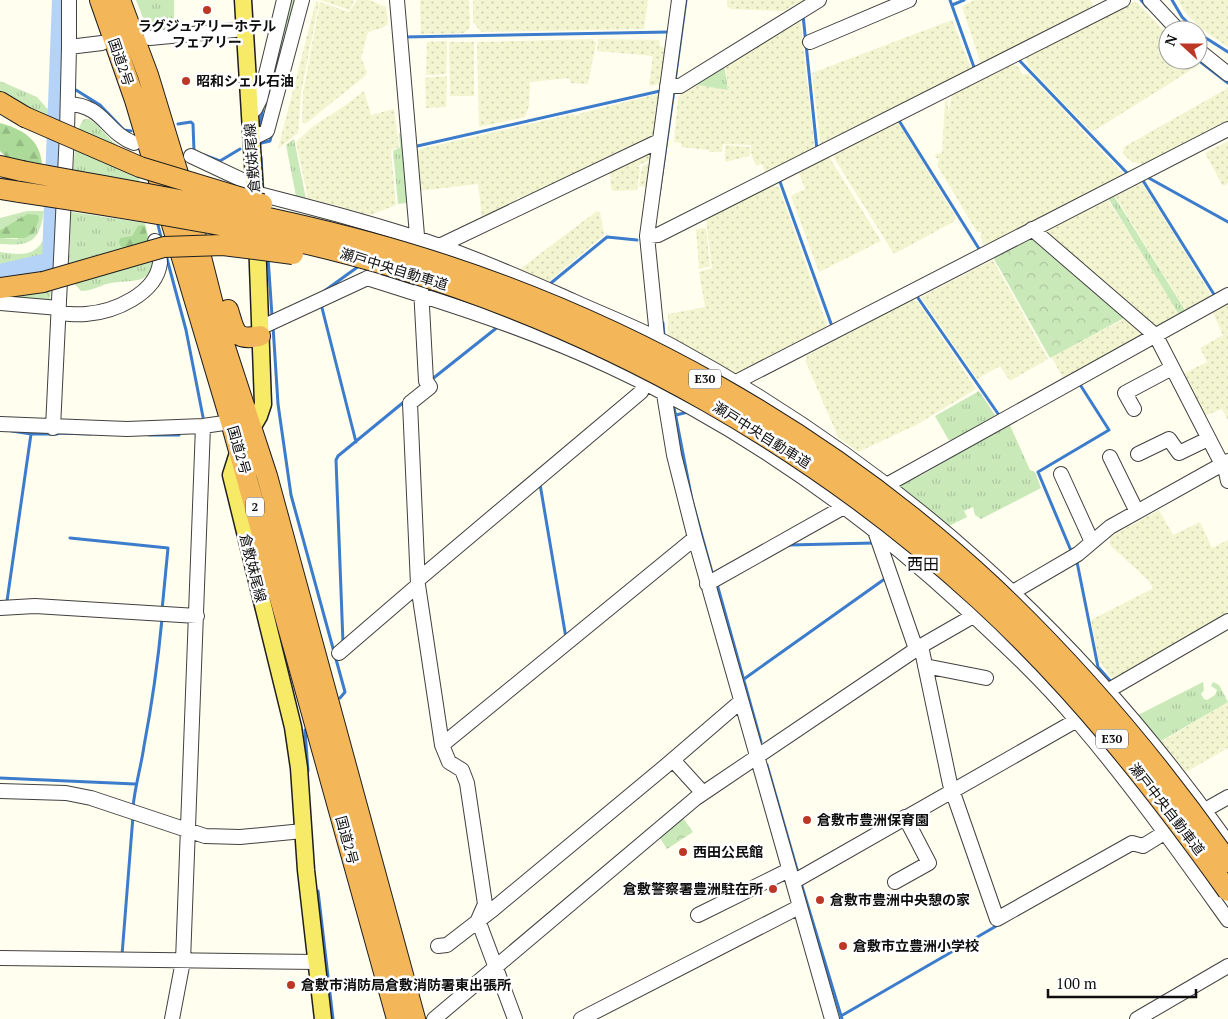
<svg xmlns="http://www.w3.org/2000/svg" width="1228" height="1019" font-family="'PT Serif','Noto Sans JP',serif">
<style>
.farmland{fill:url(#farmland-dots)}
.grass{fill:url(#grass-tufts)}
.forest{fill:url(#forest-firs)}
.park{fill:url(#park-crowns)}
.lines{fill:none;stroke-linecap:round;stroke-linejoin:round}
.stream{stroke:#3c7ccc;stroke-width:3}
.river{stroke:#b4d3f6;stroke-width:18}
.minor-casing{stroke:#414141;stroke-width:16}
.major-casing{stroke:#1f1f1f;stroke-width:19}
.highway-casing{stroke:#1f1f1f;stroke-width:22}
.minor{stroke:#fff;stroke-width:14}
.major{stroke:#f7ea67;stroke-width:16}
.highway{stroke:#f3b759;stroke-width:20}
.highway-bridge-casing{stroke:#1f1f1f;stroke-width:22;stroke-linecap:butt}
.highway-bridge{stroke:#f3b759;stroke-width:20}
.poi-dot{fill:#bd3727;stroke:#fff;stroke-width:2}
.labels{text-anchor:middle;stroke-width:5;stroke-linejoin:round;paint-order:stroke}
.shield{fill:#fff;stroke:#565656;stroke-width:1}
.shield-label{font-size:12px;font-weight:bold;fill:#0e0e0e}
.poi-label{font-size:14px;font-weight:bold;fill:#0e0e0e;stroke:#fff;text-anchor:start}
.street-label{font-size:14px;fill:#0e0e0e;stroke:#fff}
.quarter-label{font-size:16px;fill:#0e0e0e;stroke:#fff}
</style>
<defs>
<pattern id="farmland-dots" width="8" height="8" patternUnits="userSpaceOnUse" patternTransform="scale(1.25)"><rect width="8" height="8" fill="#f2f5cf"/><path d="M2 2h.1M6 6h.1" fill="none" stroke="#ced1b1" stroke-width="1.8" stroke-linecap="round"/></pattern>
<pattern id="grass-tufts" width="24" height="20" patternUnits="userSpaceOnUse" patternTransform="scale(1.25)"><rect width="24" height="20" fill="#cae9b9"/><path d="M3 7l-1-3M5 7V3M7 7l1-3M15 17l-1-3M17 17v-4M19 17l1-3" fill="none" stroke="#acc79e"/></pattern>
<pattern id="forest-firs" width="22" height="20" patternUnits="userSpaceOnUse" patternTransform="scale(1.25)"><rect width="22" height="20" fill="#acda98"/><path d="M5 1l3.5 6h-7zM16 11l3.5 6h-7z" fill="#93ba82"/></pattern>
<pattern id="park-crowns" width="20" height="18" patternUnits="userSpaceOnUse" patternTransform="scale(1.25)"><rect width="20" height="18" fill="#cae9b9"/><path d="M2 6a3 3 0 1 1 6 0M12 15a3 3 0 1 1 6 0" fill="none" stroke="#acc79e"/></pattern>
</defs>
<rect width="100%" height="100%" fill="#fffeef"/>
<path class="farmland" d="M320,0H354L350,10Z
M357,0H369L386,7L388,24L382,28L368,32L361,58L367,72L365,76L305,124L302,121L303,93L320,2L349,12Z
M420,0H469L470,26L468,30L463,33L421,34Z
M473,0H648L644,29L481,32L473,22Z
M727,0H804L783,11L731,9L727,6Z
M974,0H1090L1095,9L981,64L962,7Z
M1178,0H1228V47L1199,27L1184,11Z
M316,1L319,2L301,93L298,133L278,149Z
M1136,1L1168,35V60H1191L1199,65L1092,132L1029,67L1025,57Z
M800,16L814,145L812,152L766,174L762,164L756,166L751,153V145L723,144L722,152H709V150L681,147V143L674,142L678,99L681,92L690,84L728,90L725,62L749,48L752,53L754,45Z
M952,20L973,73L821,148L812,73Z
M593,39L596,43L588,84L571,83L569,78L530,82L529,106L525,117L479,127L477,42Z
M598,39L659,40L660,46L667,49L661,83L651,86L649,84L653,56L597,51Z
M447,41L446,74L426,75L427,42Z
M449,42H474V96H450Z
M1011,64L1019,67L1022,74H1028L1122,173L1123,179L991,245L989,243L985,245L980,237L982,232H977L937,165L939,158H936L935,154L942,153L945,101L948,100V114L952,94Z
M447,76L446,107L426,108L425,78Z
M1228,88V124L1146,165L1132,162L1123,154L1124,147Z
M364,91L371,115L394,109L399,147L391,150L396,205L370,215L308,198L296,142L312,127L346,105Z
M657,94L661,96L656,134L653,139L529,198L517,197L516,204L485,218L482,217L478,184L418,191L416,150L573,114L576,116L582,113Z
M898,122L956,218L953,222L894,254L833,156Z
M1228,141V183L1223,186L1205,153Z
M725,145L750,147V156L725,162Z
M650,154V160L637,166L640,168L637,190L612,191L610,179L629,170L611,178L609,173Z
M829,157L881,241L819,272L791,196L805,189L799,173Z
M651,162L647,187L639,186L642,166Z
M1142,183L1211,295L1210,299L1189,311L1185,309L1115,196Z
M772,186L779,187L828,328L736,376L673,343L668,334V314L705,307L699,272L712,268L706,219Z
M1108,200L1179,313L1180,317L1156,329L1043,232Z
M597,211L600,212L604,235L548,282L520,269Z
M706,228L710,266L699,269L696,229Z
M993,260L1048,359L1010,381L1000,366L977,379L921,297Z
M912,300L918,302L976,389L916,425L858,452L838,437L805,360L807,359L806,356Z
M1228,303V420L1222,409L1204,416L1183,374L1207,362L1200,348L1223,335L1212,311Z
M1124,319L1145,337L1064,380L1052,358L1053,356Z
M1159,510L1173,535L1200,522L1212,548L1228,540V617L1115,682L1099,661L1091,620L1152,589V586L1148,580L1110,545V537Z
M1228,702V748L1186,772L1161,742Z"/>
<path class="grass" d="M136,0H174V30L149,33Z
M292,0H299L264,127L262,118Z
M724,64L728,90L690,84Z
M0,81L37,97L51,113L50,121L0,94Z
M85,119H89C109,132 107,144 133,153L134,161L76,136L82,121Z
M399,133L403,136L407,203L398,204L393,151L400,147Z
M294,139L306,199L296,196L286,145Z
M75,149L138,174L140,184L73,172Z
M1114,196L1185,310L1190,312L1180,316L1108,198Z
M27,211H44C39,243 30,246 0,244V238L17,239L27,214L0,230V218Z
M71,212L145,223L150,243L69,267Z
M48,229L45,256L37,261L0,266V252C26,256 39,256 48,229Z
M156,256C148,286 138,279 111,283C100,285 93,291 81,291L72,281Z
M51,286L50,301L13,299L0,295Z
M979,391L997,418L954,443L948,439L935,416Z
M1009,423L1030,470L1035,472L1041,488L981,519L975,515L973,507L964,511L967,517L949,526L898,486L924,474Z
M1203,682L1204,690L1201,694L1204,699L1207,700L1215,695L1217,690L1211,686L1213,682L1219,685L1228,702L1161,741L1138,715Z"/>
<path class="forest" d="M0,123C22,129 40,139 42,164L6,157L0,151Z
M27,214L38,215L39,219L34,233L25,238H0V230Z
M142,225L145,226L148,241L122,248L119,243L120,238L132,236L138,226Z"/>
<path class="park" d="M1030,238L1124,318L1050,358L993,257Z
M683,818L693,832L667,849L658,835Z"/>
<g class="lines">
<path class="stream" d="M950,0L975,70
M1141,0L1147,7
M1172,0L1182,17L1195,30
M952,5L964,0
M803,15L817,150
M1198,33L1228,52
M404,37L669,32
M1018,59L1129,175
M1198,60L1228,83
M675,81L686,0
M76,90L100,105L124,130L131,131
M898,119L981,252
M178,124L191,122L193,124L194,151L196,152
M259,131L263,107
M257,144L270,141L272,133
M413,147L660,91
M204,155L220,161L240,149
M261,157L263,191
M1147,177L1228,222
M779,179L833,329
M1142,179L1215,296
M659,195L674,90
M158,225L162,241
M166,255L186,330L203,417
M268,257L272,316
M51,258L54,267
M551,283L607,237L637,240
M323,292L359,266
M916,295L1001,418
M321,304L356,442
M663,323L664,336
M273,326L278,404L291,495L345,692L340,698
M431,380L499,326
M673,402L692,500L713,576
M676,415L688,412
M12,431L31,434
M57,433L91,434
M149,435H179
M540,484L566,638
M70,538L168,548L162,610
M789,545L874,543
M1072,553L1038,472L1109,430L1079,383
M1077,562L1098,667L1112,683
M717,584L761,742
M7,601L31,434H57
M343,643L336,460L338,456L405,401
M744,679L886,578
M305,730L308,771
M767,765L798,873
M0,778L135,784
M133,807C135,786 141,767 144,746C152,704 158,661 162,619
M801,883L842,1019
M318,891L333,1019
M122,955L133,816
M841,1016L998,925"/>
<path class="river" d="M0,273L48,262L51,258L61,0"/>
<g class="minor-casing">
<path id="minor" d="M397,0L418,247
M1150,0L1178,30
M150,38L245,29
M810,42L909,0
M69,47V0
M1198,50L1228,74
M667,86H680L819,0
M68,104C104,105 106,133 134,143
M249,114L255,109L260,99L284,0
M251,139L267,131L302,0
M191,156L255,186
M255,193C317,209 380,225 440,246C486,262 530,282 573,301C606,316 640,329 672,346C898,469 1080,633 1228,843
M1032,229L1156,336L1226,472L1228,481
M647,236L658,235L1123,0
M435,248L659,141
M367,278C450,304 532,330 611,367C740,426 857,509 962,605C1002,642 1043,680 1078,722C1132,785 1180,853 1228,920
M421,288L426,381L430,387L410,403L418,585L442,745L449,762L462,770L467,783L485,904L478,920L515,1019
M0,303L59,308
M59,313C68,314 77,315 86,314C114,312 156,294 160,263C160,255 156,247 155,241
M262,327L374,275
M658,346L647,236L679,0
M736,382L1228,129
M663,388L674,455L695,538L832,1019
M1134,409L1125,393L1172,368
M0,424L127,429L203,426L231,422L239,424
M53,428L67,132L69,47L102,43
M1138,454L1169,439L1179,453L1208,439
M1110,457L1137,512
M1061,474L1092,542
M881,488L1228,295
M875,531L916,649
M419,579L641,392L645,383
M707,584L851,503
M1006,596L1078,554L1110,527L1228,461
M0,608L35,606L197,616
M921,646L950,784L997,919L1132,843L1143,846L1172,828
M339,653L418,585
M925,666L986,678
M1102,697L1109,690L1228,621
M442,745L695,538
M673,760L703,793
M0,791L66,793L91,798L205,836L240,837L303,831
M1198,814L1228,797
M793,882L1077,720L1083,714
M895,882L929,863L905,817
M698,915L789,870
M438,946L447,945L491,911L668,764L740,702
M0,958L317,962
M172,1019L183,961L203,426
M434,1019L696,798L921,646L982,611
M581,1019L799,907
M1137,1019L1228,966"/>
</g>
<g class="major-casing">
<path id="major" d="M243,0L256,213
M257,238L263,404L259,416L239,450L231,475L293,727L299,768L306,870L323,1019"/>
</g>
<g class="highway-casing">
<path id="highway" d="M100,0L135,100L231,422L397,1019
M120,0L148,75L189,210L220,332L267,476L415,1019
M0,102L25,117
M0,166L22,171
M0,189L20,192
M0,288L43,282
M228,310C235,332 234,341 260,336"/>
</g>
<use href="#minor" class="minor"/>
<use href="#major" class="major"/>
<use href="#highway" class="highway"/>
<g class="highway-bridge-casing">
<path id="highway-bridge" d="M25,117L140,167L262,204
M22,171C149,195 279,215 403,252C621,317 827,432 994,588C1081,671 1159,763 1228,862
M20,192C147,211 275,231 397,268C613,334 813,447 979,599C1074,686 1154,787 1228,891
M43,282L164,247L223,245L293,254"/>
</g>
<use href="#highway-bridge" class="highway-bridge"/>
</g>
<g class="poi-dot">
<circle cx="207" cy="10" r="5"/>
<circle cx="186" cy="81" r="5"/>
<circle cx="807" cy="820" r="5"/>
<circle cx="683" cy="852" r="5"/>
<circle cx="773" cy="889" r="5"/>
<circle cx="820" cy="900" r="5"/>
<circle cx="843" cy="946" r="5"/>
<circle cx="291" cy="985" r="5"/>
</g>
<g class="labels">
<g class="shield">
<rect x="689" y="369.5" width="32" height="19" rx="4"/>
<rect x="246" y="497.5" width="18" height="19" rx="4"/>
<rect x="1096" y="729.5" width="32" height="19" rx="4"/>
</g>
<g class="shield-label">
<text x="705" y="383">E30</text>
<text x="255" y="511">2</text>
<text x="1112" y="743">E30</text>
</g>
<g class="poi-label">
<text x="207" y="31" text-anchor="middle">ラグジュアリーホテル<tspan x="207" dy="16">フェアリー</tspan></text>
<text x="196" y="86">昭和シェル石油</text>
<text x="817" y="825">倉敷市豊洲保育園</text>
<text x="693" y="857">西田公民館</text>
<text x="763" y="894" text-anchor="end">倉敷警察署豊洲駐在所</text>
<text x="830" y="905">倉敷市豊洲中央憩の家</text>
<text x="853" y="951">倉敷市立豊洲小学校</text>
<text x="301" y="990">倉敷市消防局倉敷消防署東出張所</text>
</g>
<g class="street-label">
<text transform="translate(121 62) rotate(71)" y="5">国道2号</text>
<text transform="translate(252 158) rotate(-94)" y="5">倉敷妹尾線</text>
<text transform="translate(394 269) rotate(17)" y="5">瀬戸中央自動車道</text>
<text transform="translate(762 435) rotate(32)" y="5">瀬戸中央自動車道</text>
<text transform="translate(239 450) rotate(74)" y="5">国道2号</text>
<text transform="translate(253 568) rotate(76)" y="5">倉敷妹尾線</text>
<text transform="translate(1167 809) rotate(52)" y="5">瀬戸中央自動車道</text>
<text transform="translate(347 840) rotate(75)" y="5">国道2号</text>
</g>
<g class="quarter-label">
<text x="923" y="570">西田</text>
</g>
</g>
<g transform="translate(1183 45) rotate(291)"><circle r="24" fill="#ffffff" stroke="#9f9f9f"/>
<path d="M0-4L9 19L0 12L-9 19Z" fill="#bd3727"/>
<text y="-8" font-size="14" font-weight="bold" text-anchor="middle" fill="#0e0e0e">N</text>
</g>
<path d="M1048 989v8h148v-8" fill="none" stroke="#0e0e0e" stroke-width="2.5"/>
<text x="1056" y="989" font-size="15" fill="#0e0e0e" stroke="#ffffff" stroke-width="4" paint-order="stroke">100 m</text>
</svg>
